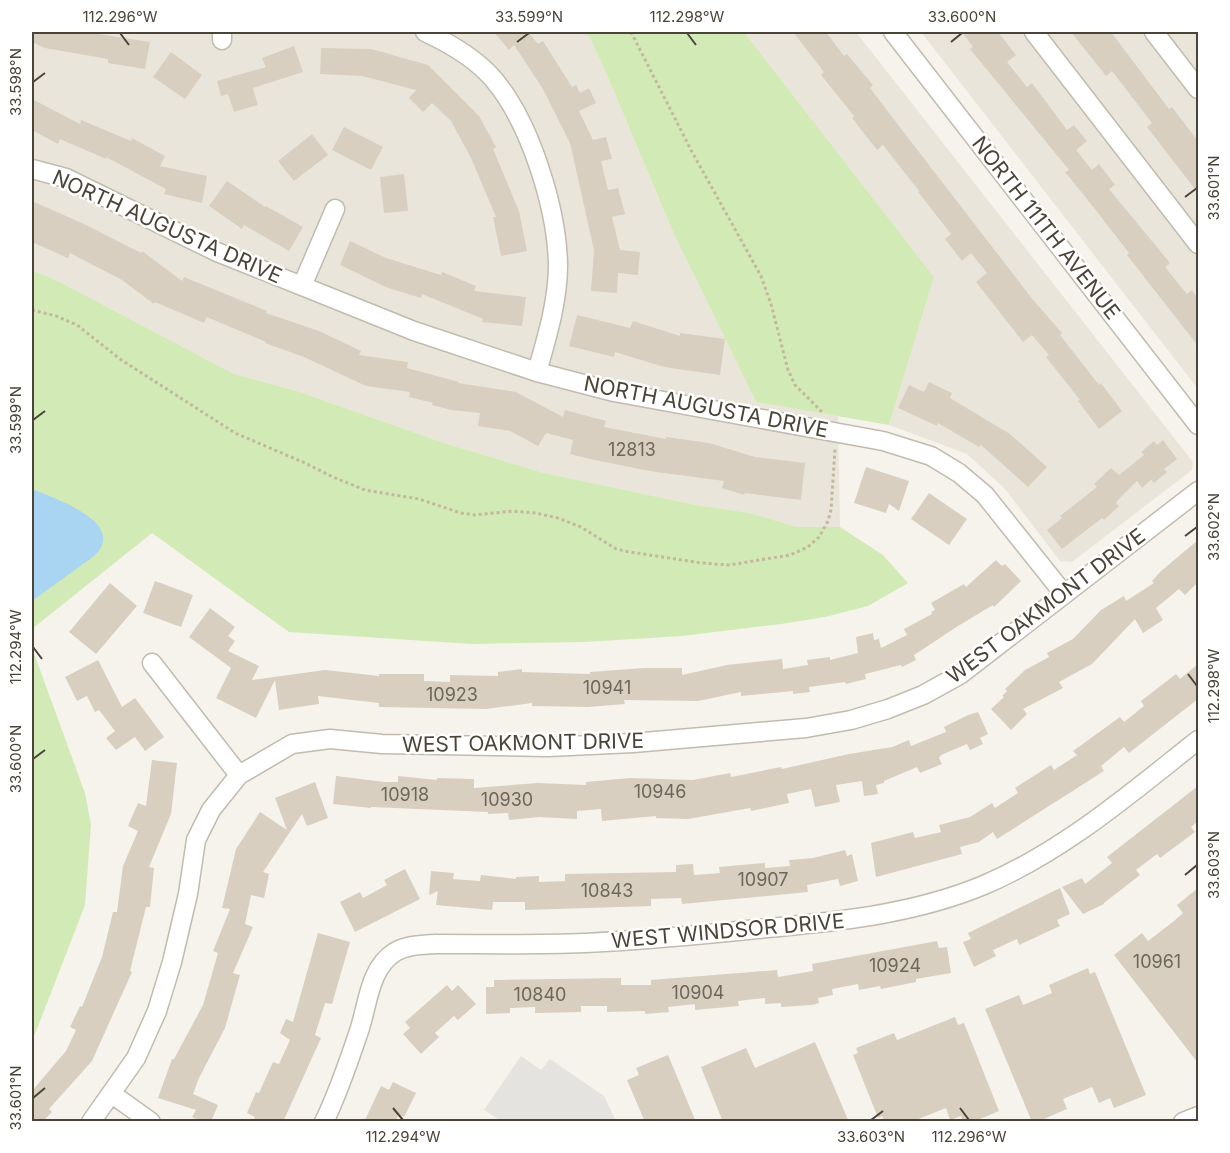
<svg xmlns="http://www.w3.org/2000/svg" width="1230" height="1153" font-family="Inter,sans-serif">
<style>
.residential{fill:#eae5da}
.green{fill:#d2eab5}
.parking{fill:#e5e3e0}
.water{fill:#a9d4f2}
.building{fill:#d8cfc1}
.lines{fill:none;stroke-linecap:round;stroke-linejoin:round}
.minor-casing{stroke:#c2bbae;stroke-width:21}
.path{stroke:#c4b79f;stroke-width:3;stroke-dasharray:3 3;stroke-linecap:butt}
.minor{stroke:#fff;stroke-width:18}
.ticks{fill:none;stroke:#4b4439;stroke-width:2}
.labels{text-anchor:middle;stroke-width:5;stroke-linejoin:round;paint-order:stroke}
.number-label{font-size:18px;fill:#6e675b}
.street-label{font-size:21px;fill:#4b4439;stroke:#fff}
.neatline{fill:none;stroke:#4b4439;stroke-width:2}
.ticks-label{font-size:15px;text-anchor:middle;fill:#4b4439}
</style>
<rect width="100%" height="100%" fill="#f6f3ec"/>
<path class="residential" d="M32,32H584L590,38L607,75L673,232L756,402L838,416L840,527H797L750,513L696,505L544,473L444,443L297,391L234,374L60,282L32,270Z
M744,32H856L1193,462L1192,470L1072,562L1060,561L1005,489L967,454L889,425L934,277Z
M921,32H1198V389Z"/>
<path class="green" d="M584,32H744L934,277L889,425L756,402L673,232L607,75L590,38Z
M32,270L60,282L234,374L297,391L444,443L544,473L696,505L750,513L797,527H840L883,555L908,583L868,606L825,617L781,624L682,636L585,642L472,644L289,632L152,533L32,629Z
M32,648L85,793L91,825L85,905L35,1034L32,1038Z"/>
<path class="parking" d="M521,1056L541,1070L550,1059L604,1096L616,1121H501L484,1110Z"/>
<path class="water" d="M32,489C55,499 129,523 94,556L32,601Z"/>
<path class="building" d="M32,32H99V34L150,42L145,69L108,63V59L45,48L32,42Z
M494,32H531L529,33L538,44L543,41L572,87L576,85L580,93L589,88L596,103L579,111L593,140L606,137L612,159L601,161L608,190L618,188L625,214L612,217L620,250L640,252L638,275L618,273L617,293L591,291L594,250L570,143L543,89L514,45L509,50Z
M793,32H826L844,56L847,54L873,85L870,88L932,169L1034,301L1062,333L1060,335L1099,385L1101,383L1122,411L1099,429L1078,401L1080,400L1046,357L1049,355L1032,335L1023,342L976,282L987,273L971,253L962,261L945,239L951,234L918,192L919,191L883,145L877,150L852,118L854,116L821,75L824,72Z
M962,32H998L1016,55L1007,62L1027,87L1032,83L1067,130L1074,125L1087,141L1076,150L1092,170L1099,164L1115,185L1109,189L1170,263L1165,267L1187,294L1192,290L1198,299V346L1127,255L1129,253L1091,204L1065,172L1069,170L970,49L973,47Z
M1071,32H1111L1169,109L1172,107L1198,141V193L1147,127L1152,123L1112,71L1106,76Z
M294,46L303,72L253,88L258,105L234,112L228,94L221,96L217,81L266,67L262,58Z
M321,48L371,49L428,65L479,116L496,147L493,149L519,211L527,251L501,256L493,217H496L471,158L451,121L432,103L423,112L409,98L416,90L362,76L320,74Z
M171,52L202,75L185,99L153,77Z
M32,99L80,124L81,120L131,141L132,138L165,156L160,166L207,176L202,203L164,194L166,189L106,157V159L60,139L58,144L32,130Z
M344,127L383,147L371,170L332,150Z
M312,134L328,155L294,181L278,161Z
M404,174L408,211L384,213L380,177Z
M227,181L265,207L266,206L303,227L289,251L244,225L242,229L209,206Z
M32,201L84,224L141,253L142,251L182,281L184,277L267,311L266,313L319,331L361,351L359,355L408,362L407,368L459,382L458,383L516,392L563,417L565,410L606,421L604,427L666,439V437L709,443L755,457L805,463L801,500L745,493L744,495L722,488L724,481L649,471L590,459L570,454L573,440L546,433L538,446L510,431L478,426L480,413L451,410L432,405L433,403L409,397L410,392L366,386L304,357L265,343L266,342L207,317L204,323L155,302L154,304L122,280L70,253L68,258L32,242Z
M350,241L386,258L441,275L442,272L476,286L474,291L526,297L522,326L482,322L483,319L422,294L421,298L388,288L340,265Z
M577,315L630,328L633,321L680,336V333L725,339L720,375L664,367L615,352L614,357L569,346Z
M929,382L952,393L950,398L1010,434L1047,467L1028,487L981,445L979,447L938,423L937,426L898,408L909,385L924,392Z
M1163,440L1177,459L1164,469L1167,472L1154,483L1151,480L1142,488L1137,481L1117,501L1116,503L1119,506L1104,520L1102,518L1062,549L1047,530L1062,518L1060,516L1097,487L1094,484L1111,468L1119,475L1144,455L1141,452L1154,441L1157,445Z
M866,467L909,481L899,511L889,504L886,513L854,503Z
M929,493L967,519L949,545L911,519Z
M1198,540V582L1185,595L1179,589L1156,608L1163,620L1143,633L1135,619L1092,664L1059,682L1063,688L1023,709L1027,714L1011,730L991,709L1004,697L1002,696L1007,691L1005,689L1025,670L1049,657L1047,653L1073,639L1101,610L1124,596L1126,601L1154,583L1152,581L1161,571Z
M996,560L1002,566L1005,564L1021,581L994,607L993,605L958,626L914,655L916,660L902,667L901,665L865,674L866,679L846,684L845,682L809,687L810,692L793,694V691L741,696V692L698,701L624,700L625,704L588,707L532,706V703L486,709L379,707V703L318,696L319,704L279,710L275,680L256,718L216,698L231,668L189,637L210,608L235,627L228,636L235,641L228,651L259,666L252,680L325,670L379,676V674H424V681L450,682V675L498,676V672L522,669V672L590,674V672L644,668H682V675L727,665L782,659L783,669L808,665L807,660L830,657V660L858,653L856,637L873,633L874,640L879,639L881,648L907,635L904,629L932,614L931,612L935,610L931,603L964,584L966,587Z
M155,581L193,595L181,627L143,613Z
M110,583L137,606L96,654L69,632Z
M98,660L122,707L135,698L164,737L145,751L135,737L116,750L106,738L115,731L99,710L95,712L87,696L77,701L65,677Z
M1198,664V699L1129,753L1124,747L1101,766L1104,771L997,839L993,832L979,842L960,847L962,854L876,877L871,843L913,832L915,838L941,832L939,825L970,817L992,803L995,808L1018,793L1015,788L1051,765L1054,770L1077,755L1073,751L1120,717L1124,722L1144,706L1141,701L1176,674L1180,679Z
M978,712L988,734L980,738L983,744L970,750L967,744L941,755L939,758L942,764L920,773L917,767L884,781V783L876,785L878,794L864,796L862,781L836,785L840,802L815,807L811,789L787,794L789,803L751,811L750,808L688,819L656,818V816L602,821L601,809L577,811V819L539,817L509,820L508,813L488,814V812L371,807V808L333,804L336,776L385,782H398V776L437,780V778L474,779V788L538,783L586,785V782L630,778L693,780L730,773L731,777L781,767L782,769L849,754L892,747L909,740L911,746L946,732L944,727L968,715Z
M152,760L177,763L171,814L149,867L154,868L150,907H146L130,971L132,972L92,1061L49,1109L52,1112L42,1122H32V1091L66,1051L76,1030L70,1027L80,1006L82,1007L102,957L113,912H117L123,866L138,831L128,826L138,803L146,806Z
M315,782L328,818L307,826L302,814L263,872L269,874L264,898L251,895L245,924L253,927L233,973L240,975L225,1028L199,1078L193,1094L218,1105L211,1122H202L192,1117L196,1110L158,1098L172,1059H174L203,1005L218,953L213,951L230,909L222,908L236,849L260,812L287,830L275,798Z
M1198,786V821L1191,827L1195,832L1160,858L1157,854L1136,870L1140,875L1104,903V904L1083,914L1062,887L1082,878L1085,884L1112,863L1107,857Z
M845,850L847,856L852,854L858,881L840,886L838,879L807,885L808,892L682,904L681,898L651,899V906L525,910V902H493L492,910L436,905L438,891L429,895L431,871L454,873L453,879L480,881L481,875L516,879V877L539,876V882L565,881V874L676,872V865L693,864L694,875L720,873L719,867L765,863V868L790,866L789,860L813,858Z
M405,869L420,899L355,932L340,902L360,892L363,898L387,885L384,880Z
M1060,888L1070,914L1057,920L1060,926L1019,945L1017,939L993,950L996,956L974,967L963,942L971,939L968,933Z
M1198,888V1063L1114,955L1142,933L1148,941L1174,921L1183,913L1177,905Z
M318,933L350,942L332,1004L325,1003L315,1035L321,1038L283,1122H253L255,1117L247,1113L256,1092L259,1093L273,1062L279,1064L290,1040L280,1033L286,1019L293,1022Z
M937,941L939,948L947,947L951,973L916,979V982L881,989L880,986L859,990L858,984L832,989L833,995L818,998L819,1003L812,1005L781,1007V1003L765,1004V998L738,1001L739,1006L695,1010V1004L668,1007L669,1012L645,1014V1011L607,1012V1006H581V1012L535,1013V1007L510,1008V1013L486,1014V987H494V980L621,978V985H651V980L777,970L778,977L813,971L812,964Z
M1088,968L1090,974L1095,972L1146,1095L1114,1108L1110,1098L1099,1103L1092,1087L1063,1099L1067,1109L1037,1122H1032L985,1009L1019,995L1023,1005L1052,993L1049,985Z
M447,985L452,991L458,985L476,1004L458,1020L454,1016L435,1033L439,1037L421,1054L403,1034L410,1028L405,1022Z
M955,1017L958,1025L964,1023L999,1111L973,1122H963L961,1116L950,1120L946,1108L911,1122H885L882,1116L878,1118L853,1055L858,1053L856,1048L894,1033L897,1040Z
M815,1042L849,1122H723L701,1067L746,1048L755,1068Z
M668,1055L696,1122H645L627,1080L639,1075L636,1068Z
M393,1082L416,1093L404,1117L399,1114L395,1122H364L381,1086L389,1090Z"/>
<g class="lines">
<g class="minor-casing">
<path id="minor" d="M425,32C451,44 477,59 495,81C531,125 557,209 558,265C558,301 547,337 537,372
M893,32L1198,425
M1034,32L1198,244
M1154,32L1198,89
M222,40V32
M32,169L66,178L217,252L302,286L414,331L537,372L614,392L883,441L931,456L959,473L985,495L1064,594
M302,286L335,209
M152,663L239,775
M112,1094L151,1122
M91,1122L136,1058L157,1011L172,962L188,894L196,840L211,810L239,775L292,744L330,739L382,744L548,747L633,743L806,728L851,720L888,709L923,695L961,674L1198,491
M324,1122C338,1093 349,1061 359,1031C368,1005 369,968 395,952C407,945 421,945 435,944C485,944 535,945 585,943C643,940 700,935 757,929C834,922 912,915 984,885C1064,851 1131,793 1198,740
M1183,1122L1198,1116"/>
</g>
<path class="path" d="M631,32L691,150L761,276L771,304L788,370L795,385L822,412
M32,310L56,316L77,325L120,359L235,433L305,463L333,477L365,490L419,499L461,513L475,515L513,511L536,513L558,518L581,527L616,549L630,552L702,563L729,565L790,555L808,547L819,537L828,521L831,510L835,449"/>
<use href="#minor" class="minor"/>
</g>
<path class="ticks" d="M120,33L129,45M687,33L696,45M517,42L529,33M951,42L962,33M33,82L45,73M1185,197L1197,188M33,420L45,411M1185,536L1197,527M33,647L42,659M1188,674L1197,686M33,759L45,750M1185,875L1197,865M33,1098L45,1088M393,1108L403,1120M960,1108L969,1120M871,1120L883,1111"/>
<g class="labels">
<g class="number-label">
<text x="632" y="456">12813</text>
<text x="607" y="694">10941</text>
<text x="452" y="701">10923</text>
<text x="660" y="798">10946</text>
<text x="405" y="801">10918</text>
<text x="507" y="806">10930</text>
<text x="763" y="886">10907</text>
<text x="607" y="897">10843</text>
<text x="1157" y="968">10961</text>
<text x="895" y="972">10924</text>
<text x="698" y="999">10904</text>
<text x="540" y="1001">10840</text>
</g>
<g class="street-label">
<text transform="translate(167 227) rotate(24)" y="7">NORTH AUGUSTA DRIVE</text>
<text transform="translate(1046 228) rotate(52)" y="7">NORTH 111TH AVENUE</text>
<text transform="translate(706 407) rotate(11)" y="7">NORTH AUGUSTA DRIVE</text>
<text transform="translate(1046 606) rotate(-37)" y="7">WEST OAKMONT DRIVE</text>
<text transform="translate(523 743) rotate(-1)" y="7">WEST OAKMONT DRIVE</text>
<text transform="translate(728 931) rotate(-5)" y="7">WEST WINDSOR DRIVE</text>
</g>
</g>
<rect width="1230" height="1153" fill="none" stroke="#ffffff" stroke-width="66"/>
<rect x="33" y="33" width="1164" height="1087" class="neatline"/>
<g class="ticks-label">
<text x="120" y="22">112.296°W</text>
<text x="529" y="22">33.599°N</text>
<text x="687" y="22">112.298°W</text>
<text x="962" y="22">33.600°N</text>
<text transform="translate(16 82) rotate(-90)" y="5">33.598°N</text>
<text transform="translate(1214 188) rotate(-90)" y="5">33.601°N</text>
<text transform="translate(16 420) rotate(-90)" y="5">33.599°N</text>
<text transform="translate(1214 527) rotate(-90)" y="5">33.602°N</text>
<text transform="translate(16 647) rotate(-90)" y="5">112.294°W</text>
<text transform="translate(1214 686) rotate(-90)" y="5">112.298°W</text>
<text transform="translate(16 759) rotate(-90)" y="5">33.600°N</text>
<text transform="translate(1214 865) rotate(-90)" y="5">33.603°N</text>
<text transform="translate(16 1098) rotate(-90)" y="5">33.601°N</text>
<text x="403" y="1142">112.294°W</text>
<text x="871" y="1142">33.603°N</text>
<text x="969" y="1142">112.296°W</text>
</g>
</svg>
